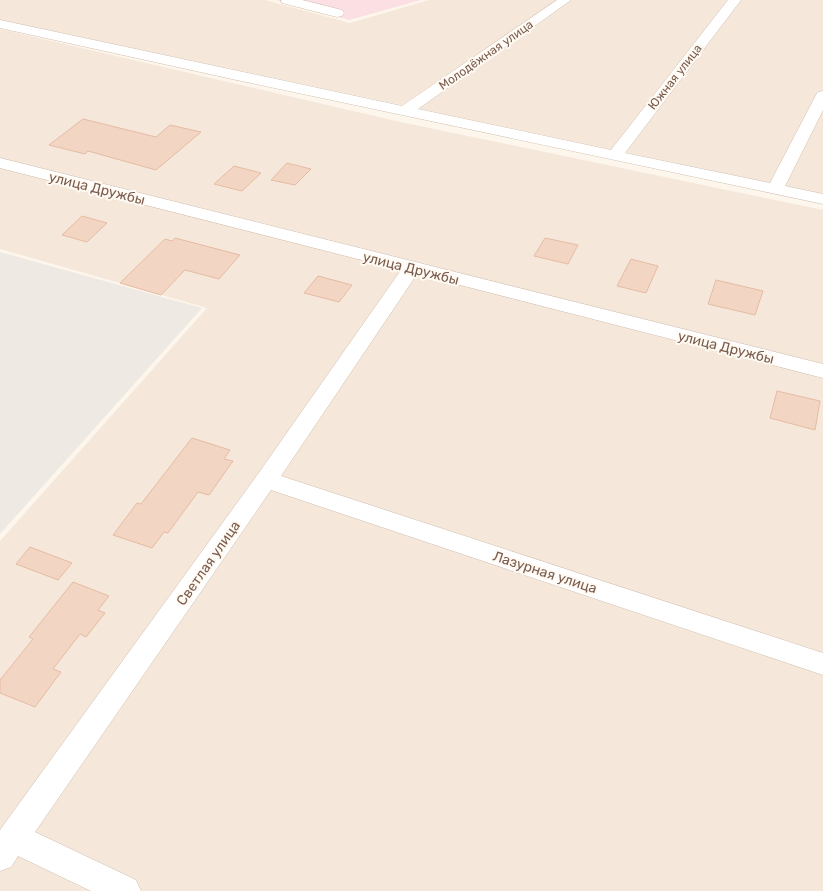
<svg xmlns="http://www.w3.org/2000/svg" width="823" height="891" font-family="Rubik,sans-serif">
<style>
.residential{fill:#f5e8da}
.industrial{fill:#efe9e4}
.medical{fill:#fbdfe3}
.building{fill:#f3d5c3;stroke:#e6bba3}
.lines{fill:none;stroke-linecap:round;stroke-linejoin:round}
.minor-casing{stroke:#d1beb0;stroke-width:1}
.minor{fill:#fff;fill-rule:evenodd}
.labels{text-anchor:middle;stroke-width:4;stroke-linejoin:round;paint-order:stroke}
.far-street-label{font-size:12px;fill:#7a5c4d;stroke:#fffaf3}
.street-label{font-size:14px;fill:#7a5c4d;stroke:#fffaf3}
</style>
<rect width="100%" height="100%" fill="#fdf6ec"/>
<path class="residential" d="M0,0H265L350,23L429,0H823V194L0,20Z
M0,29L396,121L823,210V891H0V541L207,308L0,249Z"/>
<path class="industrial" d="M0,252L202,308L0,534Z"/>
<path class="medical" d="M276,0H421L349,20Z"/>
<path class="building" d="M83,119L156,137L170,125L201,132L156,170L88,151L85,154L49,145Z
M287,163L311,169L295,185L271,180Z
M234,166L261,173L242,191L214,184Z
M82,216L107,223L87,242L62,235Z
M175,238L240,255L219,279L185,270L161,295L120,283L165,239L172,241Z
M545,238L578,245L568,264L534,256Z
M631,259L658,266L646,293L617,286Z
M318,276L352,285L339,302L304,293Z
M716,280L763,291L755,315L708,304Z
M777,391L820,401L815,430L770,418Z
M192,438L230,450L224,459L233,461L209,495L198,492L168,533L164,532L152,548L113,535L137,503L141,504Z
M30,547L72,563L58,580L16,564Z
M73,582L109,596L98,610L105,613L86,637L80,634L53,669L61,672L35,707L0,693V680L33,639L29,637Z"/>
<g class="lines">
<g class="minor-casing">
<path id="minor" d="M281,0H302L342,10L344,13L342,16L337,17L282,3Z
M557,0H571L418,109L611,150L728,0H741L625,153L770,183L816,95L818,92L823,91V110L785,186L823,194V204L232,79L0,28V20L402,106Z
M0,158L823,364V378L417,274L281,476L823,653V675L271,490L35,832L136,880L141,891H91L18,856L11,867L0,871V830L258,474L401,270L0,168Z"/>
</g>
<use href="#minor" class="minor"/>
</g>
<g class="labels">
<g class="far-street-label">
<text transform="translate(486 55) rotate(-35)" y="4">Молодёжная улица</text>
<text transform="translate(675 77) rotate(-52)" y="4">Южная улица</text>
</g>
<g class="street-label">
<text transform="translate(97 188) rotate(14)" y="5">улица Дружбы</text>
<text transform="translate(411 268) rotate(14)" y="5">улица Дружбы</text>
<text transform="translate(726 347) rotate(14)" y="5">улица Дружбы</text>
<text transform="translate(208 563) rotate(-55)" y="5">Светлая улица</text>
<text transform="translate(545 572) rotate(18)" y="5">Лазурная улица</text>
</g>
</g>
</svg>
